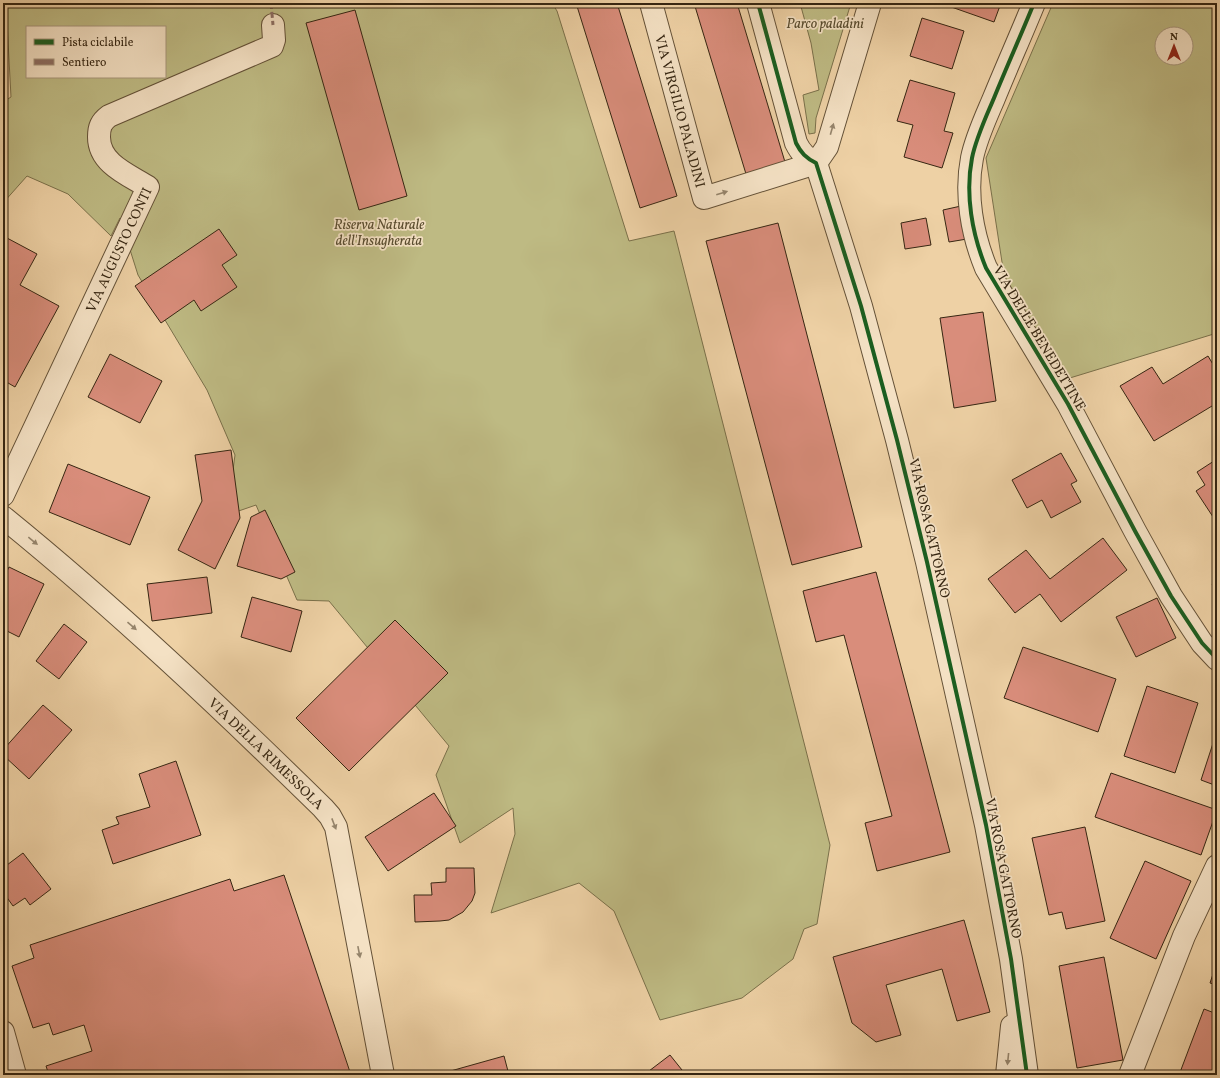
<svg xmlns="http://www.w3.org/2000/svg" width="1220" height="1078" font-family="Vollkorn,serif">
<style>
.green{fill:#beba83;stroke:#7a704a;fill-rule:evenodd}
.building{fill:#d98d7b;stroke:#362612}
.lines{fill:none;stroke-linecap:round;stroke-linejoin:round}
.minor-casing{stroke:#645137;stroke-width:24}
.minor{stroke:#f4e1c4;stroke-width:22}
.quiet{stroke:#8d6e63;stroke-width:3;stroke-dasharray:6 3;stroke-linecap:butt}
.cycleway-casing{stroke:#f4e1c4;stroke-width:6}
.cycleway{stroke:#1b5e20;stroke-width:4}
.oneway{fill:#95846b}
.labels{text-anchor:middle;stroke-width:3.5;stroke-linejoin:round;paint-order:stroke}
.park-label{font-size:14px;font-style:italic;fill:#584b2e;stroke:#f4e1c4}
.street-label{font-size:14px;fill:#362612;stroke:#f4e1c4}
</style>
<rect width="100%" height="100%" fill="#eed1a5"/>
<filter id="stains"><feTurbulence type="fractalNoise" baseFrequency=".005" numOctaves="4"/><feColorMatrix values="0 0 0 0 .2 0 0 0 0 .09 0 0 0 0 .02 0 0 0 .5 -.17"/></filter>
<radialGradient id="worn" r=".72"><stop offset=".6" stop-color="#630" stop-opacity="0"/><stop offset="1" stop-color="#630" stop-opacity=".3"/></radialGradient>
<path class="green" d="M6,3H552L557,11L629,241L674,231L830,845L817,924L804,929L793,959L742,998L660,1020L614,911L579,883L491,913L515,834L513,808L460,843L436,775L449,746L329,601L297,600L256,505L227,515L235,455L207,390L138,275L120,218L111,236L68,194L27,176L3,203V102L11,97ZM27,27H165V77H27Z
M800,3H851L816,118L815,133L809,134L803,95L819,90L811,43Z
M1053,3H1217V333L1060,381L1006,288L986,158ZM1162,34H1186V58H1162Z"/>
<path class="building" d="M576,3H617L677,196L640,208Z
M694,3H737L785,162L746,174Z
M940,3H1001L994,22Z
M355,10L407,196L359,210L306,23Z
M922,18L964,31L952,69L910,56Z
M910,80L955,93L944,131L953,133L942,168L904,157L913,125L897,121Z
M961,206L967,239L949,242L943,210Z
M926,218L931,245L905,249L901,223Z
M778,223L862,547L792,565L706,241Z
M219,229L237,255L222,265L237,287L201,311L194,300L161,323L135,286Z
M7,238L37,254L20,285L59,306L15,387L3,380V246Z
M983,312L996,401L954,408L940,318Z
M110,354L162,381L140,423L88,397Z
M1208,356L1217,371V403L1154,441L1120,386L1152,367L1163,384Z
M231,450L240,518L215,569L178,550L202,501L195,455Z
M1061,453L1077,481L1071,484L1081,502L1051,518L1042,500L1027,508L1012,480Z
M1217,459V523L1196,491L1205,485L1197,472Z
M68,464L150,497L130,545L49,512Z
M265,510L295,572L281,579L237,566L251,517Z
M1103,538L1127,570L1061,622L1040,594L1015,613L988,579L1026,550L1050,579Z
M9,567L44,584L19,637L3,629V579Z
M876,572L950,852L877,871L865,823L892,816L844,635L816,642L803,591Z
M207,577L212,613L152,621L147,584Z
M1217,580V591L1212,584Z
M252,597L302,611L291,652L241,637Z
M1157,598L1176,638L1136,657L1116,617Z
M395,620L448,673L349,771L296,718Z
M64,624L87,642L59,679L36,661Z
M1023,647L1116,679L1098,732L1004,698Z
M3,678L7,680L3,689Z
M1147,686L1198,703L1175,773L1124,756Z
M43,705L72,730L29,779L3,755V750Z
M1217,731V786L1201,780Z
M176,761L201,835L113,864L102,830L119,824L116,817L150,807L139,774Z
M1111,773L1217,810L1201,855L1095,817Z
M434,793L456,826L388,871L365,837Z
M1085,827L1105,921L1066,929L1062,912L1049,915L1032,838Z
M23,853L51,889L30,905L25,898L13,906L3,892V868Z
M1145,861L1191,881L1156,959L1110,938Z
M446,868H474L475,893L472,901L463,912L449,920L440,921L415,922L414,895H432L431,883L446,882Z
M284,875L351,1075H49L46,1066L92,1051L84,1025L53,1035L49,1023L33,1028L12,966L34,958L30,945L230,879L234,891Z
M964,920L990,1012L957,1021L942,969L886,985L901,1035L876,1042L852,1023L833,957Z
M1104,957L1123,1060L1077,1068L1059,966Z
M1217,962V985L1210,983Z
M1204,1009L1217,1014V1075H1179Z
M670,1055L686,1075H649V1071Z
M504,1056L509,1075H448L447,1072Z"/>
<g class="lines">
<g class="minor-casing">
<g id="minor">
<path id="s1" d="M651,3L704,198L816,163"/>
<path d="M758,3L796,143C801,153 806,158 816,163L861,306L897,440L927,562L986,825L1011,959L1027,1075"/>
<path d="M1034,3C1021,35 1007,66 994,98C986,117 976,138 972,158C965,194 972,234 986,268L1068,404L1135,531L1171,596L1202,643L1217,659"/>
<path d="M816,163L827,147L870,3"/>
<path id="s2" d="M3,495L148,187C129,175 99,164 99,137C99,127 101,122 109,116L272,46L274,40L273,25"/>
<path id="s3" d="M3,517C115,608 220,707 323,808L330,816L336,827L383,1075"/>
<path d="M3,1032L15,1075"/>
<path d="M1007,1075L1012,1026"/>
<path d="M1130,1075L1184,936L1217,866"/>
</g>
</g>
<use href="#minor" class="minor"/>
<path class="quiet" d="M271,3L273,25"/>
<g class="cycleway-casing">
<path id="cycleway" d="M758,3L796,143C801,153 806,158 816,163L861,306L897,440L927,562L986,825L1011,959L1027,1075
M1034,3C1021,35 1007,66 994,98C986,117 976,138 972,158C965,194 972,234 986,268L1068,404L1135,531L1171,596L1202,643L1217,659"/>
</g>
<use href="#cycleway" class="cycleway"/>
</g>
<defs><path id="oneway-solid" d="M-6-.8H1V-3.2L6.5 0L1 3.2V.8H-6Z"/></defs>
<g class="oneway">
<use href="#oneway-solid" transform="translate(832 129) rotate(-74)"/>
<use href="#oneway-solid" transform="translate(722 193) rotate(-17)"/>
<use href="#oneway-solid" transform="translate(33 541) rotate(39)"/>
<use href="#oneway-solid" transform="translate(132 626) rotate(41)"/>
<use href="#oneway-solid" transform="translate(334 824) rotate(69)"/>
<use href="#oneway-solid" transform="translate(359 952) rotate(79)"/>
<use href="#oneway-solid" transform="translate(1008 1059) rotate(96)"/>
</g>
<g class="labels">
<g class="park-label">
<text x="825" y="28">Parco paladini</text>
<text x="379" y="229">Riserva Naturale<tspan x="379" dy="16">dell'Insugherata</tspan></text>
</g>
<g class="street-label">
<text dy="5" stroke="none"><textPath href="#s1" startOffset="112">VIA VIRGILIO PALADINI</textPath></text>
<text dy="5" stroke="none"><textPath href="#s2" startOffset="271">VIA AUGUSTO CONTI</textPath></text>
<text transform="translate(1040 338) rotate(59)" y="5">VIA DELLE BENEDETTINE</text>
<text transform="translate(930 528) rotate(77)" y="5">VIA ROSA GATTORNO</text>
<text dy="5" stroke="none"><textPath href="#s3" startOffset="354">VIA DELLA RIMESSOLA</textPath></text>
<text transform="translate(1004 868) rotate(79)" y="5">VIA ROSA GATTORNO</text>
</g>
</g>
<rect width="1220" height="1078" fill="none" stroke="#eed1a5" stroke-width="16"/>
<rect x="4" y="4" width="1212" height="1070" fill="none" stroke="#362612" stroke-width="2"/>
<rect x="8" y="8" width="1204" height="1062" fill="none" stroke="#362612"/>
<rect x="26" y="26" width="140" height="52" fill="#f4e1c4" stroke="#a8967d"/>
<rect x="34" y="39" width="20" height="6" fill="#1b5e20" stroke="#a8967d"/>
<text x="62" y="46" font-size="12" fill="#362612">Pista ciclabile</text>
<rect x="34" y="59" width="20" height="6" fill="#8d6e63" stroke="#a8967d"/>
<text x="62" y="66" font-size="12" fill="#362612">Sentiero</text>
<g transform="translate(1174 46)"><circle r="19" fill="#f4e1c4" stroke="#a8967d"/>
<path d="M0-3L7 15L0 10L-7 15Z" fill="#8f2418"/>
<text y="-6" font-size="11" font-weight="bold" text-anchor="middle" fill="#362612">N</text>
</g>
<rect width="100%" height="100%" filter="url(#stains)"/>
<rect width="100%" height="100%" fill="url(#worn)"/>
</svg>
